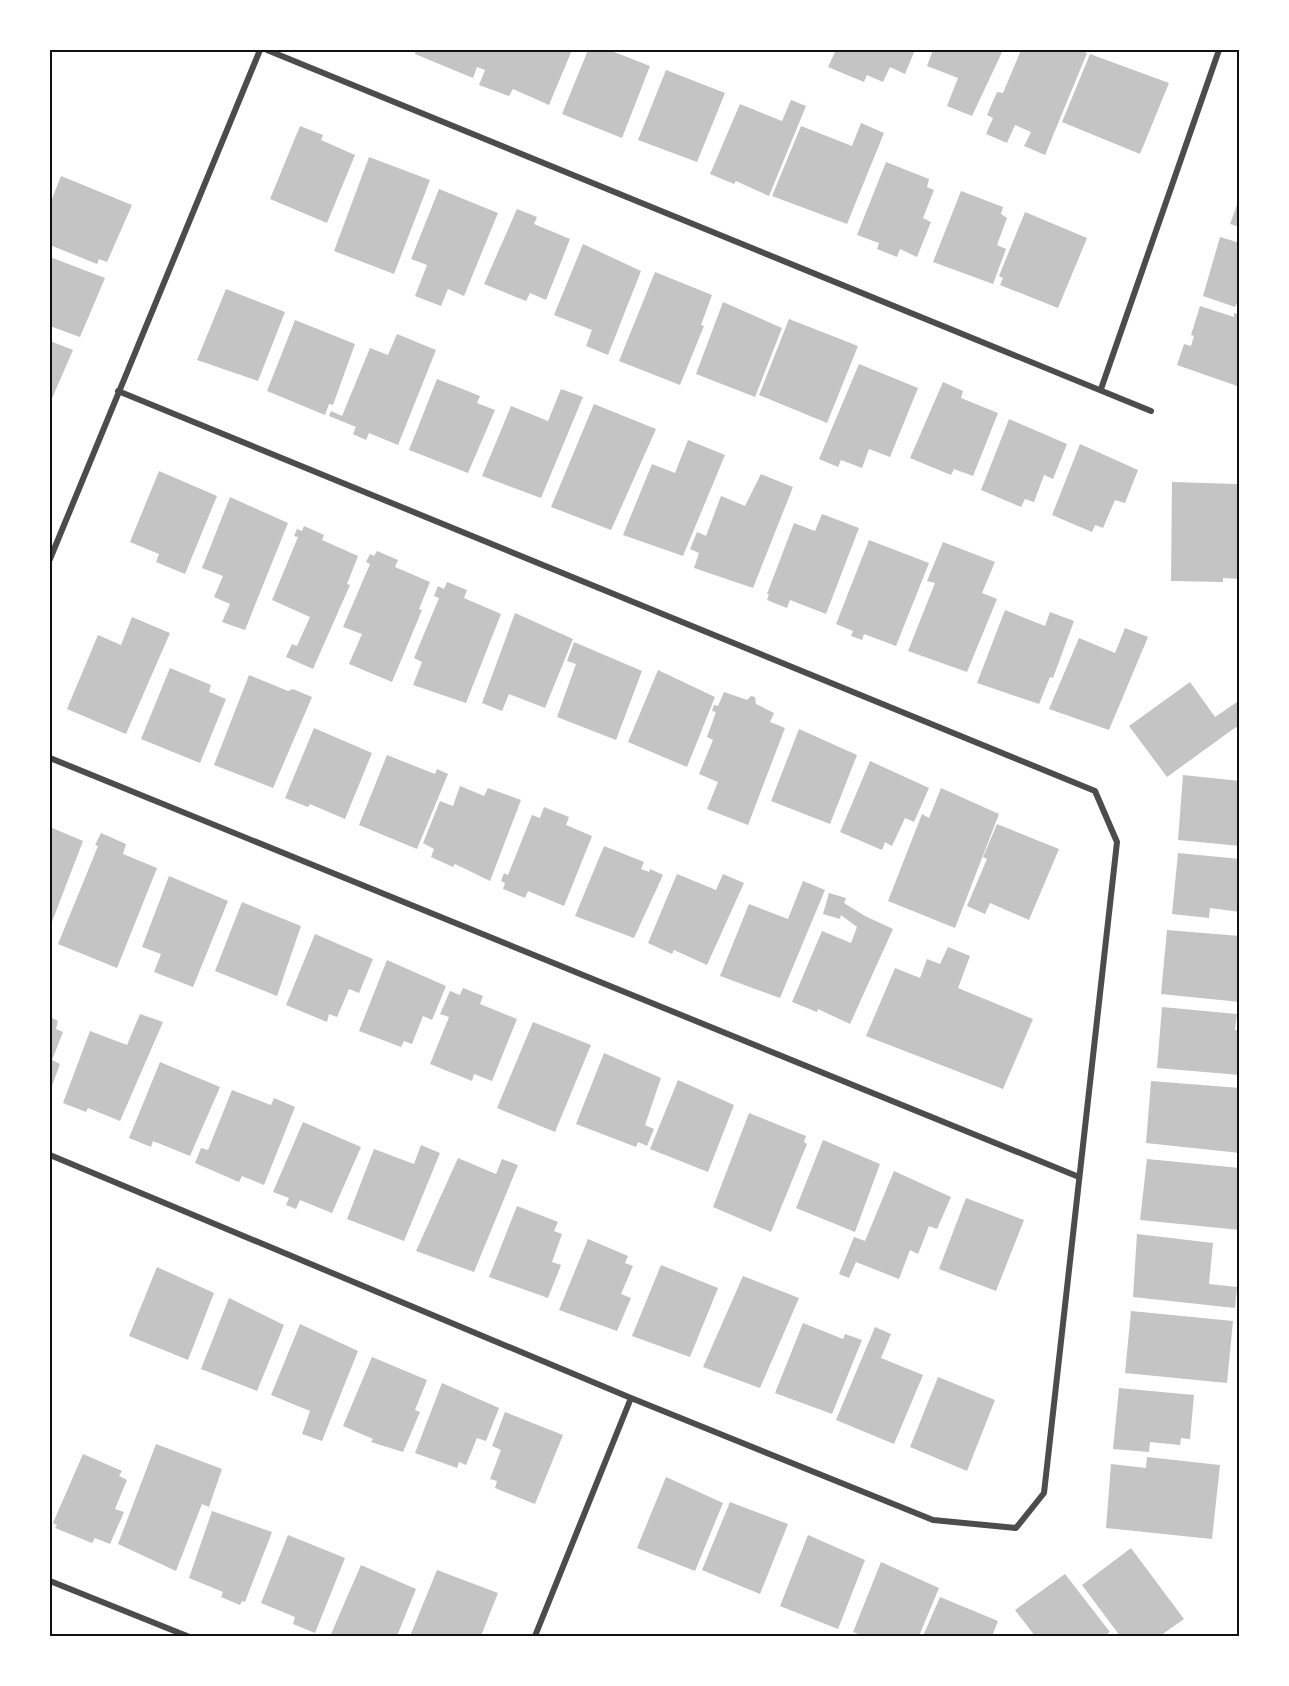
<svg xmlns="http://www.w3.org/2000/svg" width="1289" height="1686" font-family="'Playfair Display',serif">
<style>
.building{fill:#c4c4c4}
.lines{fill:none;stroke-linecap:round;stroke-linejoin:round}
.minor{stroke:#4c4c4c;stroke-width:6}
.neatline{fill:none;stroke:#111;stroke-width:2}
</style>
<rect width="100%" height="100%" fill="#fff"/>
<path class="building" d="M416,50H572L549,105L513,89L509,96L479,85L485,70L477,67L473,78L415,54Z
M588,50H609L650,66L622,138L562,114Z
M836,50H915L905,74L890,67L883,82L867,75L864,82L828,67Z
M933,50H1003L972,116L947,106L958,78L927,66Z
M1021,50H1079L1087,53L1045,155L1024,146L1031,132L1015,125L1007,143L986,134L993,118L987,115L997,92L1003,93Z
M1090,54L1169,83L1140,154L1062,122Z
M666,70L725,93L697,162L638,140Z
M791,100L806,106L769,196L736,181L734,184L710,174L740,104L782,121Z
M861,123L884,133L847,224L772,196L801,126L852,146Z
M300,126L323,135L321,140L355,155L327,223L270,199Z
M369,157L430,180L394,274L334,251Z
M886,162L929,179L927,187L934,190L923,218L931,222L917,257L900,249L897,257L877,249L879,243L857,235Z
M61,176L132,205L107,262L99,259L97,264L50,245V204Z
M439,189L498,213L464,296L448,289L441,306L415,296L427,265L411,259Z
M961,191L1003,207L1001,214L1007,218L997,245L1006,249L993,284L933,262Z
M1240,197V227L1230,224Z
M517,209L537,217L534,224L570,239L546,300L530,293L526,301L484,284Z
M1025,212L1087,238L1058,308L1000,285L1003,278L999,276Z
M1220,237L1240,243V297L1235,307L1203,296Z
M583,244L641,271L608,355L586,346L592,330L554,315Z
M50,257L105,278L80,337L50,326Z
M655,272L712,295L701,325L704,326L680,385L619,361Z
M226,289L285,312L258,381L197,360Z
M723,302L782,328L755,397L696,374Z
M1200,306L1234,317V313L1240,315V387L1177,365L1184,344L1191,346L1194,336L1191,335Z
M789,319L858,346L827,423L759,395Z
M295,320L355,344L333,405L329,404L325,415L267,391Z
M397,334L436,350L398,445L369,433L366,440L353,434L356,427L329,416L331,411L342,416L370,348L388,355Z
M50,341L73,350L50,403Z
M859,364L918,388L890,457L869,449L862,468L841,460L838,467L819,459Z
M437,379L480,396L477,403L495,410L468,473L409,450Z
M943,382L963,391L961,398L998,413L973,476L954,469L951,475L910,458Z
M561,389L583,397L541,498L482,476L511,406L548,421Z
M594,404L656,429L611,530L551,507Z
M1009,419L1067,444L1053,479L1044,475L1034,502L1025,499L1021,507L981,490Z
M688,440L725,455L683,556L623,535L652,464L675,473Z
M1080,444L1138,470L1125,503L1115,500L1103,528L1095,525L1092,532L1052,515Z
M159,471L217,496L185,574L156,562L159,554L130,542Z
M761,474L793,487L753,588L694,568L699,553L690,549L697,532L706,536L721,496L745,506Z
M1238,474L1240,579L1223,578V582L1171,581L1172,482L1237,484Z
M230,497L288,523L245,630L222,622L230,604L214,597L223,576L202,568Z
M822,514L859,528L826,614L790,600L787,608L767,600L769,594H767L794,523L815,531Z
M304,526L324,535L322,540L358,556L347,584L350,585L313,669L286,657L292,644L297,646L310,617L272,600L298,537L294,536L297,529L302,531Z
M869,540L929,563L896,646L864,634L862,640L851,636L853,631L836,624Z
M943,542L995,562L982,593L997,599L967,672L908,651L935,583L927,581Z
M377,551L398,560L395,567L430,582L419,609L422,610L392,682L349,664L362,634L343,627L370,564L366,562L370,554L374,556Z
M447,582L467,590L464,598L501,614L466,703L413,685L422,662L414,658L439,598L434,596L438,586L444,589Z
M1005,610L1045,626L1050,612L1074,621L1053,678L1050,677L1039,704L977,683Z
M515,613L573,639L545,708L509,694L502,711L482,703Z
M132,617L170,633L126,734L67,709L98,635L121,645Z
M1125,628L1148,637L1109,730L1049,709L1079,638L1115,653Z
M574,642L642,671L616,740L557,717L576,664L567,661Z
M170,668L211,685L209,692L226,699L200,763L141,739Z
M658,670L715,697L687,767L628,742Z
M249,675L288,691L293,689L312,697L273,788L214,765Z
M1190,682L1215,717L1240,700V732L1236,727L1167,777L1129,726Z
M724,692L747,700L751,696L755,697L756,704L774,713L770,722L785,728L748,825L707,809L718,782L699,774L713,740L707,737L716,712L712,711L714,705L718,706Z
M314,728L372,753L345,819L310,804L308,807L285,798Z
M799,729L857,755L830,824L771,801Z
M387,755L435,774L437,769L448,774L417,849L359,825Z
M870,761L929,788L914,822L905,818L892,846L885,842L882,850L840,832Z
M1183,775L1240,781V846L1178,840Z
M460,786L484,796L488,788L521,800L490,881L455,864L453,867L431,857L434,849L423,843L440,801L453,806Z
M941,788L999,814L955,928L888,901L922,814L929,818Z
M544,807L569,817L566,825L592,836L564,906L528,891L525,898L503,889L505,883L501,881L504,873L508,875L532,815L540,818Z
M997,824L1059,849L1029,920L990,903L985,914L967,906L987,859L983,857Z
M50,827L83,841L50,927Z
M101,833L126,844L123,854L157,868L117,968L58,944L98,846L95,845Z
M604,846L644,862L641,869L649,872L650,869L663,875L634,938L575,916Z
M1178,853L1240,859V912L1210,908L1209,918L1172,914Z
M677,874L716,890L723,874L744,883L707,965L674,950L672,954L648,943Z
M169,876L228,901L193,987L154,972L161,954L142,947Z
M803,881L825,890L780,998L720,976L749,904L788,919Z
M829,893L846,898L844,903L865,916L893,929L850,1024L818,1009L817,1012L792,1002L822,931L851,943L857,927L841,915L840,919L823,914Z
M242,902L301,926L277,996L215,971Z
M1167,930L1240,936V1002L1161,994Z
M315,934L373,959L359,993L349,989L337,1017L329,1014L327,1022L286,1005Z
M948,947L970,956L958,988L1033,1019L1003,1089L866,1036L895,968L920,978L927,959L940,964Z
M387,960L446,986L432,1020L423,1016L412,1044L404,1041L401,1047L359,1031Z
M463,988L483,996L480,1004L517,1019L492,1081L474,1074L472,1081L430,1064L449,1017L440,1014L450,991L460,995Z
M1162,1007L1237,1014L1235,1030H1240V1075L1157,1068Z
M140,1014L163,1022L120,1121L88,1108L86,1112L63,1103L90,1031L127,1045Z
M50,1017L58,1021L56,1029L63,1032L52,1060L60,1064L50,1091Z
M533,1022L591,1045L555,1132L497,1108Z
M604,1053L661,1078L645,1125L654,1129L647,1146L638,1142L636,1147L576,1124Z
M160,1062L220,1087L190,1156L153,1141L151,1147L129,1138Z
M678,1080L734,1105L708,1172L650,1149Z
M1151,1081L1240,1088V1153L1146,1143Z
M232,1090L271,1105L274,1098L295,1107L264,1185L242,1176L239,1182L195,1163L201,1148L208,1150Z
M749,1113L806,1136L804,1142L807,1144L771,1232L713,1207Z
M303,1122L361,1147L332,1213L300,1200L296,1209L286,1205L289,1198L273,1192Z
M823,1140L880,1164L855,1232L796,1208Z
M421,1145L440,1153L404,1241L347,1219L374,1149L414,1164Z
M458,1158L496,1174L502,1159L518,1165L474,1272L416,1251Z
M1147,1159L1240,1168V1230L1140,1220Z
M894,1171L951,1197L937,1229L929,1226L918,1254L910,1250L899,1279L856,1262L849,1278L839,1274L854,1237L865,1241Z
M966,1198L1024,1220L996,1291L939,1269Z
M517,1206L558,1222L554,1231L562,1234L552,1262L561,1265L548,1298L489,1277Z
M1137,1234L1213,1243L1209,1284L1237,1287L1235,1308L1133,1297Z
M588,1239L628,1256L625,1263L633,1266L621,1294L631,1298L617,1331L559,1310Z
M661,1265L718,1288L690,1357L632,1336Z
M157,1267L214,1293L188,1360L129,1336Z
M743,1276L799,1298L760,1388L703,1367Z
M229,1298L284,1325L257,1391L201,1369Z
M1131,1311L1233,1321L1227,1383L1125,1373Z
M803,1323L843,1339L845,1334L862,1340L832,1414L775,1393Z
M300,1324L358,1351L322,1441L302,1434L310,1411L271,1395Z
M875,1327L891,1334L881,1358L923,1375L894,1444L836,1420Z
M372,1357L427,1380L415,1410L420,1412L403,1452L371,1442L373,1439L343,1426Z
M938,1377L995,1400L967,1471L910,1447Z
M442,1383L499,1408L486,1441L477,1438L466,1465L459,1462L457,1468L415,1453Z
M1119,1388L1194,1395L1190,1439L1181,1438L1180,1445L1150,1442L1149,1452L1113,1449Z
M505,1412L563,1435L535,1504L495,1488L497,1481L490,1479L501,1450L492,1446Z
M156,1444L222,1469L209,1507L202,1504L176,1571L118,1544Z
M83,1454L122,1471L119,1476L127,1480L115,1509L124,1512L110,1544L95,1538L92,1543L55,1528L57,1525L53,1523Z
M1147,1457L1220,1465L1212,1539L1106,1528L1111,1464L1146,1468Z
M666,1477L723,1503L695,1571L637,1548Z
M730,1502L788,1524L760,1594L702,1570Z
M212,1511L272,1532L245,1602L242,1601L240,1605L221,1597L223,1592L189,1578Z
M288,1535L345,1558L315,1633L293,1624L295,1617L261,1603Z
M808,1535L865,1560L838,1629L780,1606Z
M1131,1548L1184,1619L1160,1636H1120L1082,1585Z
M881,1562L939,1588L919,1636H864L853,1632Z
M361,1565L416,1589L397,1636L331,1634Z
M437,1570L498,1593L481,1636H410Z
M1065,1574L1110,1632L1104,1636H1035L1015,1610Z
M940,1597L998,1621L992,1636H923Z"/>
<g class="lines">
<path class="minor" d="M267,50L1151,411
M1101,389L1219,50
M50,559L260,50
M50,758L1079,1177
M50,1155L631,1398L933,1520L1016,1528L1044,1493L1117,842L1095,791L118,391
M50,1581L187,1636
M535,1636L631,1398"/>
</g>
<rect width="1289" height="1686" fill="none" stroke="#ffffff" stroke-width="102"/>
<rect x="51" y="51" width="1187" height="1584" class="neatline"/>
</svg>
